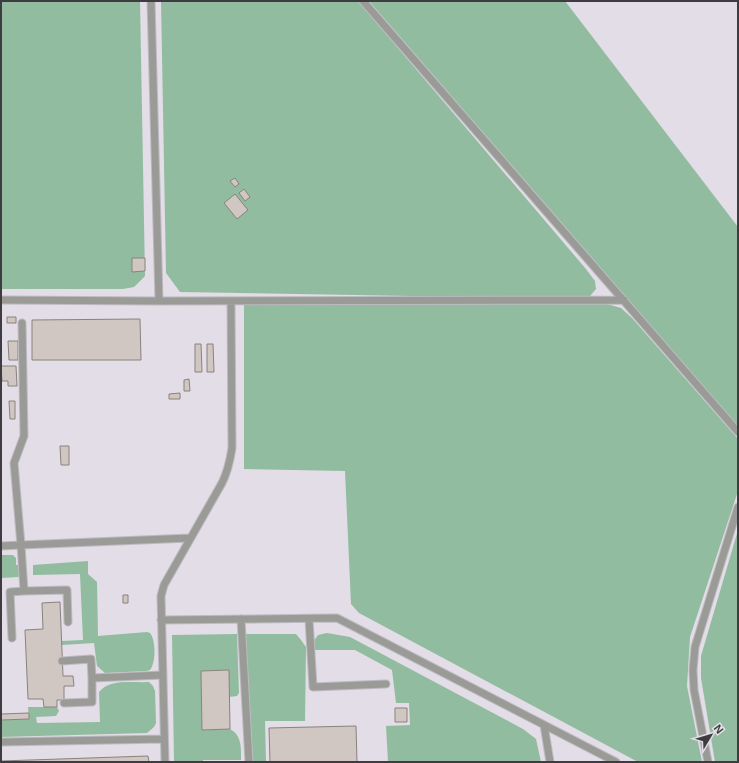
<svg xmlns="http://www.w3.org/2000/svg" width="739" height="763" font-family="Arial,sans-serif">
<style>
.green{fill:#91bc9f}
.building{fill:#d1c7c2;stroke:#8a827d}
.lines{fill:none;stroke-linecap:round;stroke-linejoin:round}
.lane-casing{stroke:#bebac1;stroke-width:9}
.lane{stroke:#9a9b97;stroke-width:7}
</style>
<rect width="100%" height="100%" fill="#e2dde6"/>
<path class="green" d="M1,1H140L145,276L134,287L123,289H1Z
M161,1H358L586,269L595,281L596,289L590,296L582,299L180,292L166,273Z
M369,1H565L738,227V426Z
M580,303L607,304L621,308L632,318L738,439V491L690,637L687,686L702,762H638L359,613L351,604L345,471L244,469V305Z
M738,530V762H715L701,678V656Z
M1,555H13L16,558V565H19L21,575L18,577L1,578Z
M88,561V574L97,582L98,636L147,632L150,633C156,640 156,663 150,670L146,671L105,673L97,666L94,643L62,645V641L83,640L80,574L33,575V565Z
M327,633L350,637L523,729L536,739L541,762H388L386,726L410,725L409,703H396L392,670L355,650H314L313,642L318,635Z
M237,634L239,693L237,696L229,697V670L201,671L202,730L230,729C242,735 241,748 241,760H203V762H174L172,635Z
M245,634H296L301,640L306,647L305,721H265L266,762H253Z
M149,682L153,686L155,691L156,723L154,727L147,733L1,737V720L29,719L28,707H57L59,711L56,716L36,717L37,723L100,722L99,692C110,678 133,683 149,682Z"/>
<path class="building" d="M235,178L239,184L235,187L230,181Z
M244,189L250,197L245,201L239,193Z
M235,194L248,210L237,219L224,203Z
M132,258H145V271L132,272Z
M7,317H16V323H7Z
M140,319L141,360H32V320Z
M8,341H18V360H9Z
M195,344H201L202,372H195Z
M207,344H213L214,372H207Z
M1,366H16L17,386H8V381H2Z
M189,379L190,391H184V380Z
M180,393V399H169V394Z
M9,401H15V419H10Z
M60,446H69V465H61Z
M123,595H128V603H123Z
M60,602L63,676H73L74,686H64V700H57V707H44L43,699H28L25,630L43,629L42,603Z
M229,670L230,729L202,730L201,671Z
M395,708H407V722H395Z
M29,713V719L1,720V714Z
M356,726L357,762H270L269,728Z
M148,756L149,762H1V761Z"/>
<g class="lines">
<g class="lane-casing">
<path id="lane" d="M151,1L159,301
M363,1L738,432
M1,300L159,301L624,300
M22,323L24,436L14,463L21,545L190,538
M1,546L21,545L24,591L67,590L68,622
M241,619L249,762
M309,619L313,687L386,684
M161,620L337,618L616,762
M12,638L10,592L24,591
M62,661L91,659L92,678
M64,703L92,702V678L163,675
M544,725L550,762
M1,742L164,739
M165,762L161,596L164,585L222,483C228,471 230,461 232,448L231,301
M708,762L694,690L693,670L695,647L738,507"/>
</g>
<use href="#lane" class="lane"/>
</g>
<rect width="739" height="763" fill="none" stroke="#3e3c40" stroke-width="4"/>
<g transform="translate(711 735) rotate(52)" stroke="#e2dde6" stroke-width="3" paint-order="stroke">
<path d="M0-3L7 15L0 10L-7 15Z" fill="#3e3c40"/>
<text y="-6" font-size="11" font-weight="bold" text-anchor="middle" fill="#3e3c40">N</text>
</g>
</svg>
